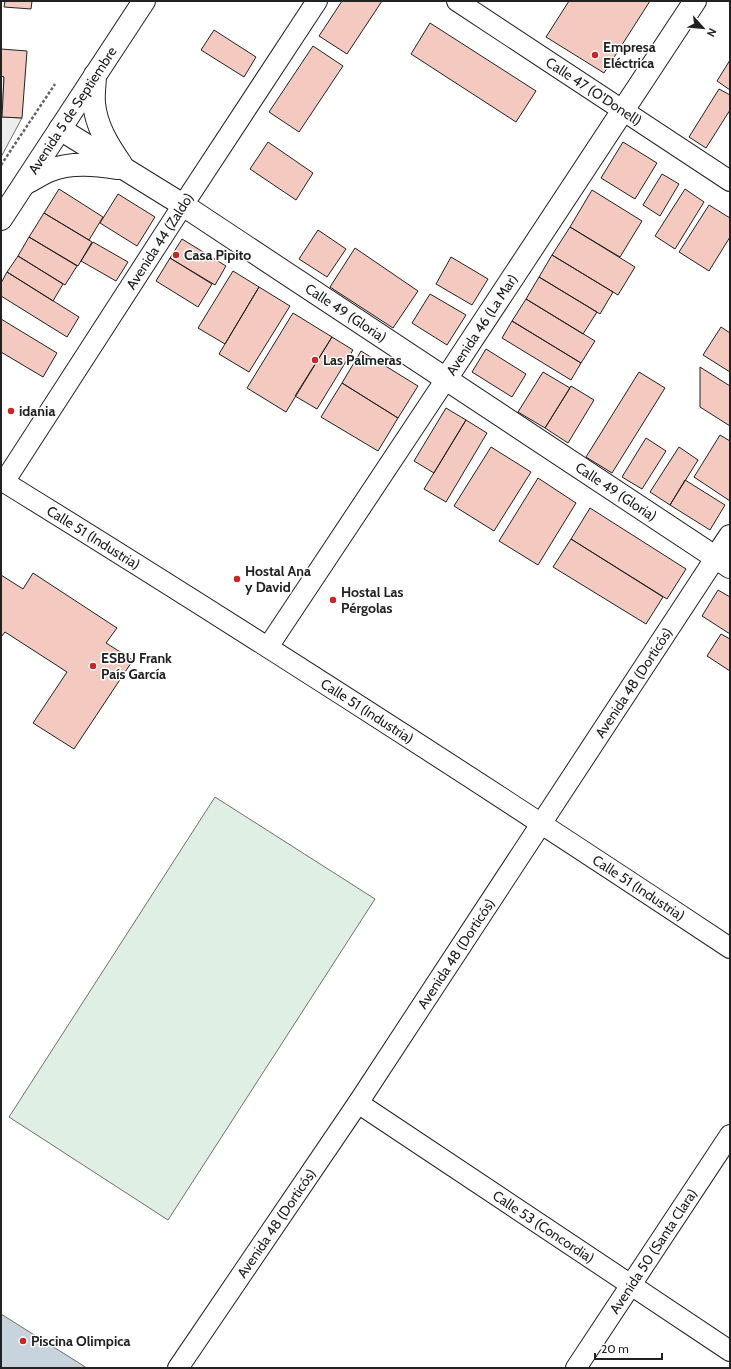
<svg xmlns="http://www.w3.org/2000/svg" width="731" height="1369" font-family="Cabin,sans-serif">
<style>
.green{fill:#e0efe3;stroke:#6f6f6f}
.parking{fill:#ededed;stroke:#6f6f6f}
.water{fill:#c7d3dd;stroke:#6f6f6f}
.building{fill:#f3c9c0;stroke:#222}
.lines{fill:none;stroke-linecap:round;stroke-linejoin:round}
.street-casing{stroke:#222;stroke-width:22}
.secondary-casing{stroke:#222;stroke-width:24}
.primary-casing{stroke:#222;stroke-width:24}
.path{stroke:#646464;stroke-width:2.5;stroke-dasharray:3 2;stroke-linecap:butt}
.street{stroke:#fff;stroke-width:20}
.secondary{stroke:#fff;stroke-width:22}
.primary{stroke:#fff;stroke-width:22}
.poi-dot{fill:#c62828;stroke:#fff;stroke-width:1.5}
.labels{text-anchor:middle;stroke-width:3;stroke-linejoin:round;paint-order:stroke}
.poi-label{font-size:14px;font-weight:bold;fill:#222;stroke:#fff;text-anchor:start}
.street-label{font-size:14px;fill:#222;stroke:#fff}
</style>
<rect width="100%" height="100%" fill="#fff"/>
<path class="green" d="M215,797L375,899L168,1220L9,1117Z"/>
<path class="parking" d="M1,76L4,77L2,117L22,118L1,157Z"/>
<path class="water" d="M1,1314L87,1368H1Z"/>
<path class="building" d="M5,1H32L31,9L4,7Z
M342,1H382L347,54L319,36Z
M569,1H650L604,73L546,37Z
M430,23L536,91L516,122L411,54Z
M214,30L256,57L244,77L201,50Z
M313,46L343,66L299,132L269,112Z
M1,49L27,51L22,118L2,117L4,77L1,76Z
M730,60V90L717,81Z
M719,89L730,95V110L706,148L689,137Z
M268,142L313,173L296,200L250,169Z
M623,142L657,163L635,199L601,178Z
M662,174L679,184L660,216L643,205Z
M59,189L103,217L89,240L44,213Z
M685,189L704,202L675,249L655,236Z
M592,190L642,221L620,257L570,227Z
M118,194L155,217L137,246L100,223Z
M709,205L730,218V237L709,271L679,252Z
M44,213L92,242L78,266L29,237Z
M570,227L635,267L618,295L552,255Z
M318,230L346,249L327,277L299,259Z
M29,237L77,266L65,285L18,256Z
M182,239L226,266L215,285L170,258Z
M93,242L128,262L116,281L81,261Z
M355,248L418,291L393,328L330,287Z
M552,255L613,292L600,314L539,277Z
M18,256L63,284L53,301L7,272Z
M451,257L488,279L472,305L436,284Z
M170,258L212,284L198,307L156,281Z
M233,271L259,287L225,344L198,328Z
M7,272L79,317L67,337L1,296V283Z
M539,277L597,312L583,334L526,299Z
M259,287L290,306L249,372L219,354Z
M430,294L466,315L447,345L412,323Z
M526,299L595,341L581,363L512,321Z
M293,313L332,337L286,412L247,388Z
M1,319L57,353L43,377L1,352Z
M512,321L581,363L571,380L502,338Z
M721,327L730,333V372L703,355Z
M332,337L353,350L317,409L295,396Z
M486,349L526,374L512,397L472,372Z
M361,351L418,386L398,418L342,383Z
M700,367L730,386V426L700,407Z
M543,372L570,388L545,428L518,412Z
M639,372L665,388L612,473L586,457Z
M342,383L398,418L378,451L321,417Z
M571,386L594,400L568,443L545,428Z
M446,408L466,420L434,473L414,461Z
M466,420L487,433L446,502L424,489Z
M720,435L730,441V501L694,477Z
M646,438L666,451L642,489L622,477Z
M491,447L531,472L494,531L454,506Z
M679,447L698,460L670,505L650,492Z
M538,478L576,503L538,565L499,541Z
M685,480L725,505L710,530L670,505Z
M590,508L686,569L667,599L571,539Z
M571,539L663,597L646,624L553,567Z
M33,573L117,628L106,643L133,660L74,749L33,723L67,672L5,632L1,637V575L23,589Z
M718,590L730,597V634L702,616Z
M721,634L730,639V671L707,656Z"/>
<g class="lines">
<g class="street-casing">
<g id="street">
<path id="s1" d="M457,1L730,181"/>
<path id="s2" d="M1,480C247,632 489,788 730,948"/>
<path id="s3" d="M4,482L183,205L317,1"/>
<path d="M268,647L446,379"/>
<path id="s4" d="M358,1103L730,1351"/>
<path id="s5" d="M178,1368L358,1103L716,557"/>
<path id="s6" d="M576,1368L730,1135"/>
</g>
</g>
<g class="secondary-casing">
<g id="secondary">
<path id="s7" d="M446,379L695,1"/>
<path d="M716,557L730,536"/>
</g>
</g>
<g class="primary-casing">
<g id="primary">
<path d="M95,75C95,84 93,94 94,103C96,126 108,145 121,164"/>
<path id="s8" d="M60,129L183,205L730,567"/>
<path d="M26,183C34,179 43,173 51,170C73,162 96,165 118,168"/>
<path id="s9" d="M1,219L144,1"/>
</g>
</g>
<path class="path" d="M1,165L55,84"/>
<use href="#street" class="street"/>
<use href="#secondary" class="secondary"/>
<use href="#primary" class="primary"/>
</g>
<g class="poi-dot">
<circle cx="595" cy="55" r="4"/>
<circle cx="176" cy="255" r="4"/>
<circle cx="315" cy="360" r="4"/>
<circle cx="11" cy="411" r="4"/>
<circle cx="237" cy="579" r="4"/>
<circle cx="333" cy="600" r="4"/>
<circle cx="93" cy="666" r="4"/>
<circle cx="23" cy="1341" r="4"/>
</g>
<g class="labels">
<g class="poi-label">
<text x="603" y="52">Empresa<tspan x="603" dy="16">Eléctrica</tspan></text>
<text x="184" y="260">Casa Pipito</text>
<text x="323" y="365">Las Palmeras</text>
<text x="19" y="416">idania</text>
<text x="245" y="576">Hostal Ana<tspan x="245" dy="16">y David</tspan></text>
<text x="341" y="597">Hostal Las<tspan x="341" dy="16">Pérgolas</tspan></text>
<text x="101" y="663">ESBU Frank<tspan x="101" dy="16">País García</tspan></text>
<text x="31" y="1346">Piscina Olimpica</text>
</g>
<g class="street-label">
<text dy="5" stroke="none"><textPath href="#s1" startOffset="164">Calle 47 (O'Donell)</textPath></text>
<text dy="5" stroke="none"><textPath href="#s9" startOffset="130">Avenida 5 de Septiembre</textPath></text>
<text dy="5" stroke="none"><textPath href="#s3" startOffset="287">Avenida 44 (Zaldo)</textPath></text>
<text dy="5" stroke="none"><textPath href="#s8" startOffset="340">Calle 49 (Gloria)</textPath></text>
<text dy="5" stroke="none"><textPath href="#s7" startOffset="65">Avenida 46 (La Mar)</textPath></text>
<text dy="5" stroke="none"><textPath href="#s8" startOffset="664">Calle 49 (Gloria)</textPath></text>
<text dy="5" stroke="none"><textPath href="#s2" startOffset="109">Calle 51 (Industria)</textPath></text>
<text dy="5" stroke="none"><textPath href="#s5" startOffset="823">Avenida 48 (Dorticós)</textPath></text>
<text dy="5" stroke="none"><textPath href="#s2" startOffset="433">Calle 51 (Industria)</textPath></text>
<text dy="5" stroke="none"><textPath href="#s2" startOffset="757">Calle 51 (Industria)</textPath></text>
<text dy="5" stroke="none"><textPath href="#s5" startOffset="499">Avenida 48 (Dorticós)</textPath></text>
<text dy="5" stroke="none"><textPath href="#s5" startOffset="175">Avenida 48 (Dorticós)</textPath></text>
<text dy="5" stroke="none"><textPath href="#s4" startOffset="223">Calle 53 (Concordia)</textPath></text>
<text dy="5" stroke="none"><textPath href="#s6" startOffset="140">Avenida 50 (Santa Clara)</textPath></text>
</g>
</g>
<rect width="731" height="1369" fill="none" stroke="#222222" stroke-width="4"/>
<g transform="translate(703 28) rotate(117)" stroke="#ffffff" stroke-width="3" paint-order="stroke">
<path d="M0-3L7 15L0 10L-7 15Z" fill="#222222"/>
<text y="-6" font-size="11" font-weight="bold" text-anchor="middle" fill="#222222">N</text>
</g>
<path d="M595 1353v6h67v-6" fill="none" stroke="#222222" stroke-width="2"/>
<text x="601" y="1353" font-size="12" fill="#222222" stroke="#ffffff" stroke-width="3" paint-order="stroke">20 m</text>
</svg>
